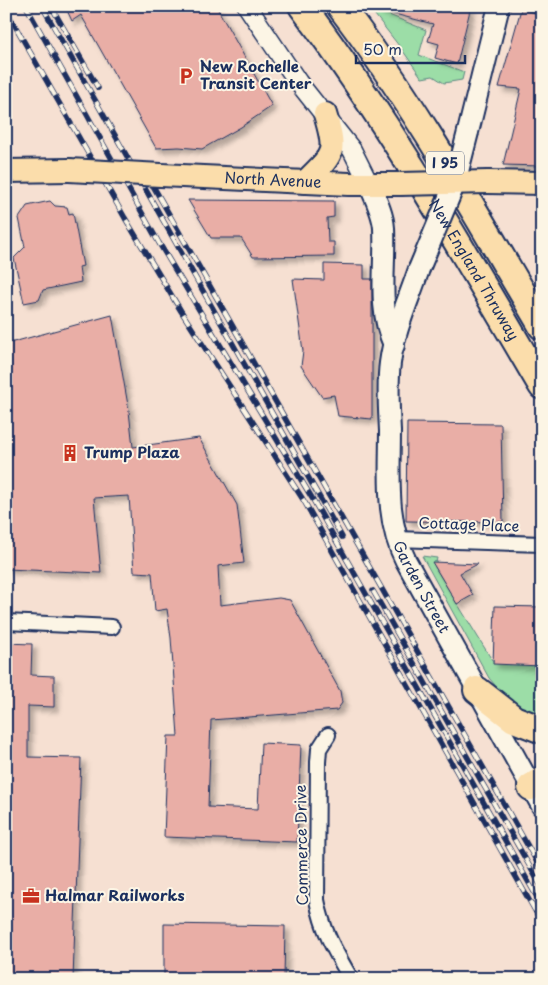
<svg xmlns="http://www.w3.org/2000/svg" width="548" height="985" font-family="'Playpen Sans',sans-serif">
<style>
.green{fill:#9cdda7;stroke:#5c8682}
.building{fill:#e9aea6;stroke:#1b2f5e;filter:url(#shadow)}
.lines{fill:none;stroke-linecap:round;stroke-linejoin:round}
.minor-casing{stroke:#1b2f5e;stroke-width:18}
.tertiary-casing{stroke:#1b2f5e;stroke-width:21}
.secondary-casing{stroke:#1b2f5e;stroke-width:24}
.primary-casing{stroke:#1b2f5e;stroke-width:26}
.motorway-casing{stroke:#1b2f5e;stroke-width:30}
.minor{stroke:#fcf5e5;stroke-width:14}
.tertiary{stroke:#fcf5e5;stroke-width:18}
.secondary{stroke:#fcf5e5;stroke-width:20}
.primary{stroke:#fbddab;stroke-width:22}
.motorway{stroke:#fbddab;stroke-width:26}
.rail-casing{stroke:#1b2f5e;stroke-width:5.5}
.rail{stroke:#fcf5e5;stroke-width:4;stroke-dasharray:11;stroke-linecap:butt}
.secondary-bridge-casing{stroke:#1b2f5e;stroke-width:24;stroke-linecap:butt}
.primary-bridge-casing{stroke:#1b2f5e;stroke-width:26;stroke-linecap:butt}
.secondary-bridge{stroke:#fcf5e5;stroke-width:20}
.primary-bridge{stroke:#fbddab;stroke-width:22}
.labels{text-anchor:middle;stroke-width:4;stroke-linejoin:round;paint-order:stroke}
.shield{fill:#fcf5e5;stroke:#5e6a86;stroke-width:1}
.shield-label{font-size:14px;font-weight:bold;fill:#1b2f5e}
.poi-label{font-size:15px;font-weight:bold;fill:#1b2f5e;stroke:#fcf5e5;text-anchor:start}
.street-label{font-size:15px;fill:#1b2f5e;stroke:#fcf5e5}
</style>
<defs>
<filter id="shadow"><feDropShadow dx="4.5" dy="4.5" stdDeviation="2.5" flood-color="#0004"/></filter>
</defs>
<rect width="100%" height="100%" fill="#f6e0d2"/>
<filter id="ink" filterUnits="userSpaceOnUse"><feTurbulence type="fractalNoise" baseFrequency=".02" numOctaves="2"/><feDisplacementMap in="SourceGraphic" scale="10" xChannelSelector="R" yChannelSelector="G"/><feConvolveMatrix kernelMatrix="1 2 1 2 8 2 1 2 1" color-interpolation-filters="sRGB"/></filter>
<g filter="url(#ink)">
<path class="green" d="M368,6H381L389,15L426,30L419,55L464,72L462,80L444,83L433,76L422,78L403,51Z
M422,556L437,558L435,567L492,660L542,662V719L520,709L500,691L489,678Z"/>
<path class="building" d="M65,6H216L272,106L241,127L202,149L179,147L156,148L81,15L72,21Z
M379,6H471L457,64L435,58L439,44L428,41L433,24L379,10Z
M521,9L542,15V166L503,165L521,89L499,87Z
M188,200L334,201V217L327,218L328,242H334V256L253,257L241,238H211Z
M50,201L55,206L67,207L69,214L73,213L83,266L79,267L81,282L43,290L39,300L24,303L14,258L25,247L19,218L27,206Z
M324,264L364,265V279H372V419L338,416L334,395L322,397L301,366L303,351L293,279L324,280Z
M112,315L129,411L133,447L199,438L237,505L244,563L218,566L220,605L279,598L290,600L340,691L342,703L337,710L211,720L208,807L258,809L261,743L301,745L297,842L164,837L168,736H178L171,638L167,609L155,611L152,573L134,572L129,496L94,498L101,573L6,569V344Z
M407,423L501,424L503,522L406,521Z
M432,562L478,564L460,573L473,595L457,604Z
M495,606L542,607V666L493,664Z
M6,643L32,644L31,675L54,676V707L28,706V757L81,758L73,979H6Z
M164,924L285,926L284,979H164Z"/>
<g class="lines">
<g class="minor-casing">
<path id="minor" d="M396,539L542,544
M6,622L112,627
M328,735L319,749L318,762L317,900C323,932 335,951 351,979"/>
</g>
<g class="tertiary-casing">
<path id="tertiary" d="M247,6L298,82L352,150L369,184"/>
</g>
<g class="secondary-casing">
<g id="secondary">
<path d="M468,132L499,6"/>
<path d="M369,184C375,198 383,213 384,228C386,267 377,308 394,345"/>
<path id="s1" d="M419,269C409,299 394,331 390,363C387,385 389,409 390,431C390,475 385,521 406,561L542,806"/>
</g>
</g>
<g class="primary-casing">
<g id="primary">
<path d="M6,171L69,170"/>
<path id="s2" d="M161,175L349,184H400"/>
<path d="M305,182C334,153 337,154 325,114"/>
<path d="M488,182L542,183"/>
</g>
</g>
<g class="motorway-casing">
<g id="motorway">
<path id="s3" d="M302,6C392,126 466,257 542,386"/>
<path d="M340,6C417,107 478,218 542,326"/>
<path d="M477,690L514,719L542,730"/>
<path d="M531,787L542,780"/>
</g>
</g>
<use href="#minor" class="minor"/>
<use href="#tertiary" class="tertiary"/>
<use href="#secondary" class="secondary"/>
<use href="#primary" class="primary"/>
<use href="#motorway" class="motorway"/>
<g class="rail-casing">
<path id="rail" d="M26,6L159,243L312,498L542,906
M42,6L342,537
M51,6L98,88
M6,10L125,218L181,311L304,501L542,923
M148,177L542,871
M373,591L542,888"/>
</g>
<use href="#rail" class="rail"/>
<g class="secondary-bridge-casing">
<path id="secondary-bridge" d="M419,269L455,183L468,132"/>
</g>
<g class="primary-bridge-casing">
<path id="primary-bridge" d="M69,170L161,175
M400,184L488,182"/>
</g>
<use href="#secondary-bridge" class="secondary-bridge"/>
<use href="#primary-bridge" class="primary-bridge"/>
</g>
</g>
<defs>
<g id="parking-bare" transform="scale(1.35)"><path d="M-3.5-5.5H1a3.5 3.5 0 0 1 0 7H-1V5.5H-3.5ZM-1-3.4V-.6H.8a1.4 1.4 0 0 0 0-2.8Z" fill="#c8321e" stroke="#fcf5e5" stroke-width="2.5" paint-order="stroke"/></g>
<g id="building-bare" transform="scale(1.35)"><path d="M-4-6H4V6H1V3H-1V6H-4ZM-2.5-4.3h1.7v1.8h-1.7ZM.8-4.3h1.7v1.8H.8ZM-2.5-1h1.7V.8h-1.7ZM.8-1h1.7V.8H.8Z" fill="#c8321e" stroke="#fcf5e5" stroke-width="2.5" paint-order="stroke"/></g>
<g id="office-bare" transform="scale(1.35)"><path d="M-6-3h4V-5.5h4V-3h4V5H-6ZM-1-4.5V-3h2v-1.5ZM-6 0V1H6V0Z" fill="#c8321e" stroke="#fcf5e5" stroke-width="2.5" paint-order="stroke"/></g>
</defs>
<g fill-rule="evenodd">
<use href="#parking-bare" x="186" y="76"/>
<use href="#building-bare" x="70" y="453"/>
<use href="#office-bare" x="31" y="896"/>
</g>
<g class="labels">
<rect class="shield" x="426" y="151.5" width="38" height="23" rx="4"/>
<g class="shield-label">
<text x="445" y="168">I 95</text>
</g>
<g class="poi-label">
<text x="200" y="72">New Rochelle<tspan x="200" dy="17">Transit Center</tspan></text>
<text x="84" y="458">Trump Plaza</text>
<text x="45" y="901">Halmar Railworks</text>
</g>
<g class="street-label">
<text dy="5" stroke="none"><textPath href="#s2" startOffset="112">North Avenue</textPath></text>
<text dy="5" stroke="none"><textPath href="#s3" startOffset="315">New England Thruway</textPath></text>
<text transform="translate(469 525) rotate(2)" y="5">Cottage Place</text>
<text dy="5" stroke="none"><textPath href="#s1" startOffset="329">Garden Street</textPath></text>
<text transform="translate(302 845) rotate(-91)" y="5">Commerce Drive</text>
</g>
</g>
<rect width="548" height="985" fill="none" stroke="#fcf5e5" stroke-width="25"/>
<rect x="12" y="12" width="523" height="960" fill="none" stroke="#1b2f5e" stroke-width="2" filter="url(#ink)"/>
<path d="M356 55v8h109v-8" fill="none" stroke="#1b2f5e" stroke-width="2.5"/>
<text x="363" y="55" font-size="15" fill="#1b2f5e" stroke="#fcf5e5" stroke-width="4" paint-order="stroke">50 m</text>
</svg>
